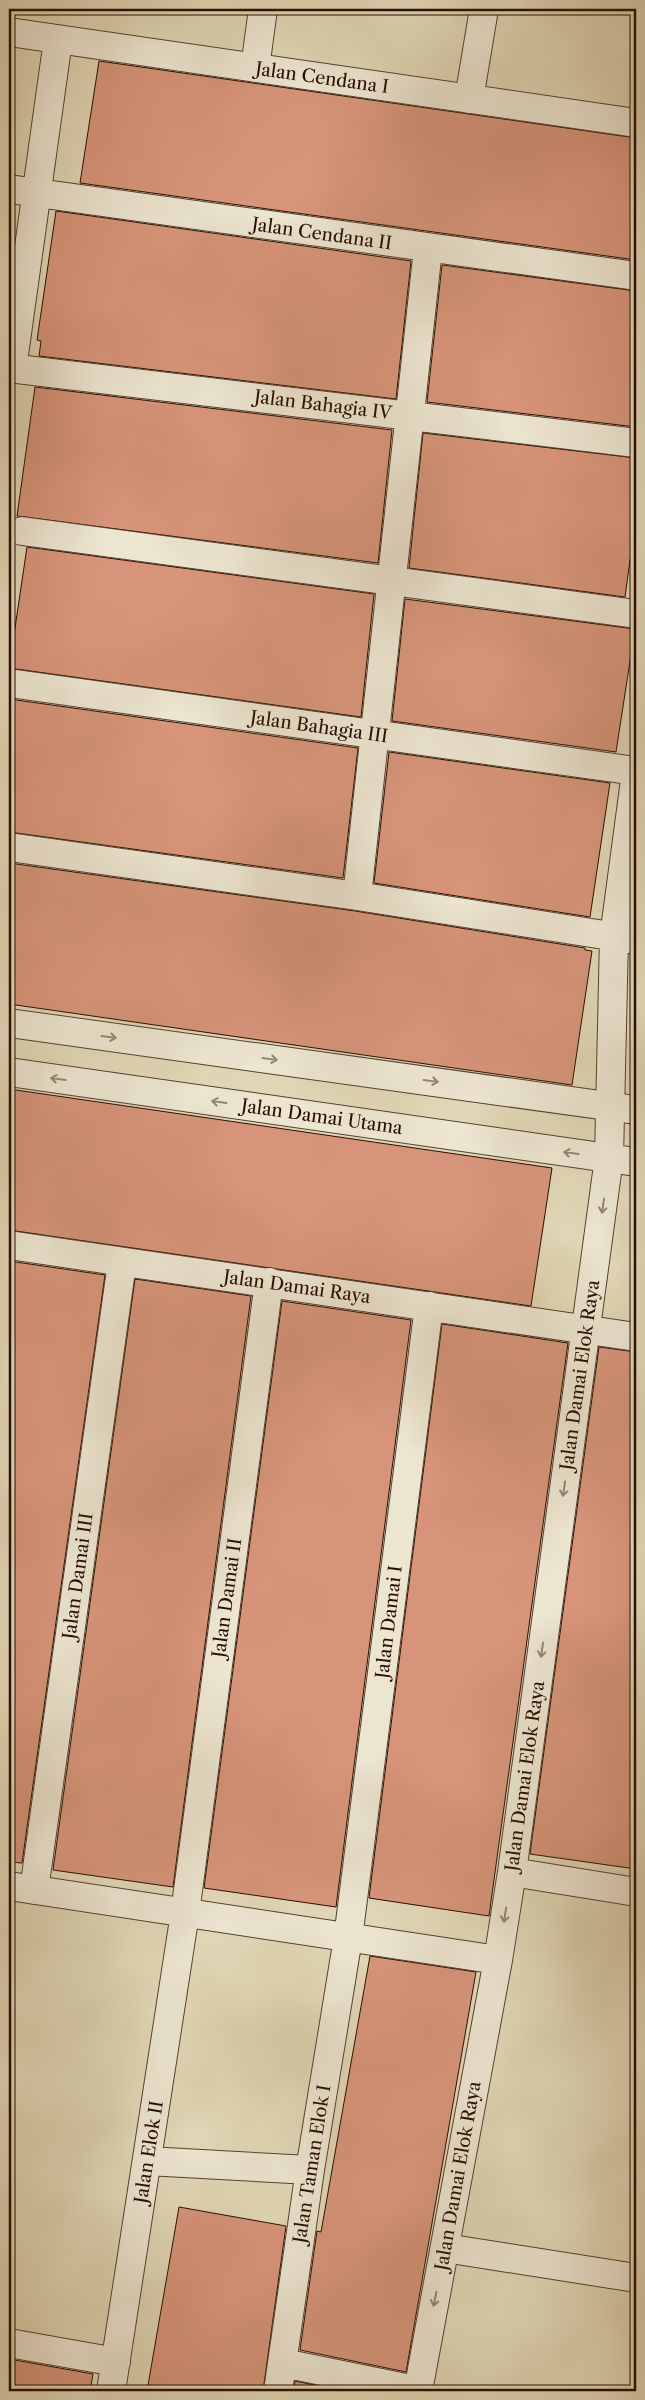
<svg xmlns="http://www.w3.org/2000/svg" width="645" height="2400" font-family="'Libre Caslon Text',serif">
<style>
.building{fill:#d7947a;stroke:#280d00}
.lines{fill:none;stroke-linecap:round;stroke-linejoin:round}
.minor-casing{stroke:#56402e;stroke-width:30}
.minor{stroke:#ece5d0;stroke-width:28}
.oneway{stroke:#948472}
.labels{text-anchor:middle;stroke-width:4;stroke-linejoin:round;paint-order:stroke}
.street-label{font-size:18px;fill:#280d00;stroke:#ece5d0}
</style>
<rect width="100%" height="100%" fill="#e1d7b6"/>
<filter id="stains"><feTurbulence type="fractalNoise" baseFrequency=".004" numOctaves="4"/><feColorMatrix values="0 0 0 0 .2 0 0 0 0 .09 0 0 0 0 .02 0 0 0 .5 -.17"/></filter>
<radialGradient id="worn" r=".72"><stop offset=".6" stop-color="#630" stop-opacity="0"/><stop offset="1" stop-color="#630" stop-opacity=".3"/></radialGradient>
<path class="building" d="M99,61L636,138V260L80,183Z
M56,211L411,261L396,399L39,356L41,341L37,340Z
M442,265L636,291V427L427,402Z
M35,387L392,430L378,563L17,516Z
M423,433L636,458V516L625,597L409,568Z
M27,547L374,594L361,717L9,668Z
M405,599L635,629L616,752L392,721Z
M9,699L358,748L343,878L9,832Z
M389,752L610,783L590,917L374,883Z
M9,863L355,911L585,948V950L592,951L572,1085L9,1004Z
M9,1089L552,1168L531,1306L9,1230Z
M9,1261L105,1275L22,1863L9,1862Z
M135,1279L251,1296L173,1887L53,1870Z
M282,1301L411,1320L336,1907L204,1888Z
M442,1324L568,1343L489,1916L369,1898Z
M599,1347L636,1352V1869L530,1854Z
M370,1956L476,1972L406,2372L300,2350L317,2231L321,2232Z
M179,2207L286,2226L263,2391H147Z
M9,2359L93,2374L90,2391H9Z
M295,2381L343,2391H294Z"/>
<g class="lines">
<g class="minor-casing">
<path id="minor" d="M9,32L636,123
M255,68L263,9
M469,99L484,9
M9,189L636,276
M9,368L636,443
M12,369L58,40
M22,531L636,614
M9,683L636,771
M9,847L357,896L636,940
M357,896L428,249
M9,1023L636,1110
M9,1072L636,1162
M9,1245L636,1337
M512,1872L636,1892
M9,1886L498,1960
M34,1890L122,1263
M147,2161L310,2170
M445,2248L636,2278
M9,2343L116,2362
M283,2363L420,2391
M111,2391L185,1913L269,1282
M278,2391L310,2170L348,1938L429,1306
M418,2391L498,1960L512,1872L609,1158L614,937L636,773"/>
</g>
<use href="#minor" class="minor"/>
</g>
<defs><path id="oneway-shaft" d="M-6 0H5M1.5-3L5.5 0L1.5 3" fill="none" stroke-width="1.6" stroke-linecap="round" stroke-linejoin="round" transform="scale(1.25)"/></defs>
<g class="oneway">
<use href="#oneway-shaft" transform="translate(109 1037) rotate(8)"/>
<use href="#oneway-shaft" transform="translate(270 1059) rotate(8)"/>
<use href="#oneway-shaft" transform="translate(58 1079) rotate(-172)"/>
<use href="#oneway-shaft" transform="translate(431 1081) rotate(8)"/>
<use href="#oneway-shaft" transform="translate(219 1102) rotate(-172)"/>
<use href="#oneway-shaft" transform="translate(571 1153) rotate(-172)"/>
<use href="#oneway-shaft" transform="translate(603 1206) rotate(98)"/>
<use href="#oneway-shaft" transform="translate(564 1489) rotate(98)"/>
<use href="#oneway-shaft" transform="translate(542 1650) rotate(98)"/>
<use href="#oneway-shaft" transform="translate(505 1915) rotate(99)"/>
<use href="#oneway-shaft" transform="translate(435 2299) rotate(101)"/>
</g>
<g class="labels">
<g class="street-label">
<text transform="translate(322 78) rotate(8)" y="6">Jalan Cendana I</text>
<text transform="translate(322 234) rotate(8)" y="6">Jalan Cendana II</text>
<text transform="translate(323 405) rotate(7)" y="6">Jalan Bahagia IV</text>
<text transform="translate(319 727) rotate(8)" y="6">Jalan Bahagia III</text>
<text transform="translate(322 1117) rotate(8)" y="6">Jalan Damai Utama</text>
<text transform="translate(297 1287) rotate(8)" y="6">Jalan Damai Raya</text>
<text transform="translate(580 1375) rotate(-82)" y="6">Jalan Damai Elok Raya</text>
<text transform="translate(78 1576) rotate(-82)" y="6">Jalan Damai III</text>
<text transform="translate(227 1598) rotate(-82)" y="6">Jalan Damai II</text>
<text transform="translate(389 1622) rotate(-83)" y="6">Jalan Damai I</text>
<text transform="translate(525 1776) rotate(-82)" y="6">Jalan Damai Elok Raya</text>
<text transform="translate(149 2152) rotate(-81)" y="6">Jalan Elok II</text>
<text transform="translate(312 2164) rotate(-81)" y="6">Jalan Taman Elok I</text>
<text transform="translate(458 2176) rotate(-80)" y="6">Jalan Damai Elok Raya</text>
</g>
</g>
<rect width="645" height="2400" fill="none" stroke="#e1d7b6" stroke-width="30"/>
<rect x="10" y="10" width="625" height="2380" fill="none" stroke="#280d00" stroke-width="2.5"/>
<rect x="15" y="15" width="615" height="2370" fill="none" stroke="#280d00"/>
<rect width="100%" height="100%" filter="url(#stains)"/>
<rect width="100%" height="100%" fill="url(#worn)"/>
</svg>
